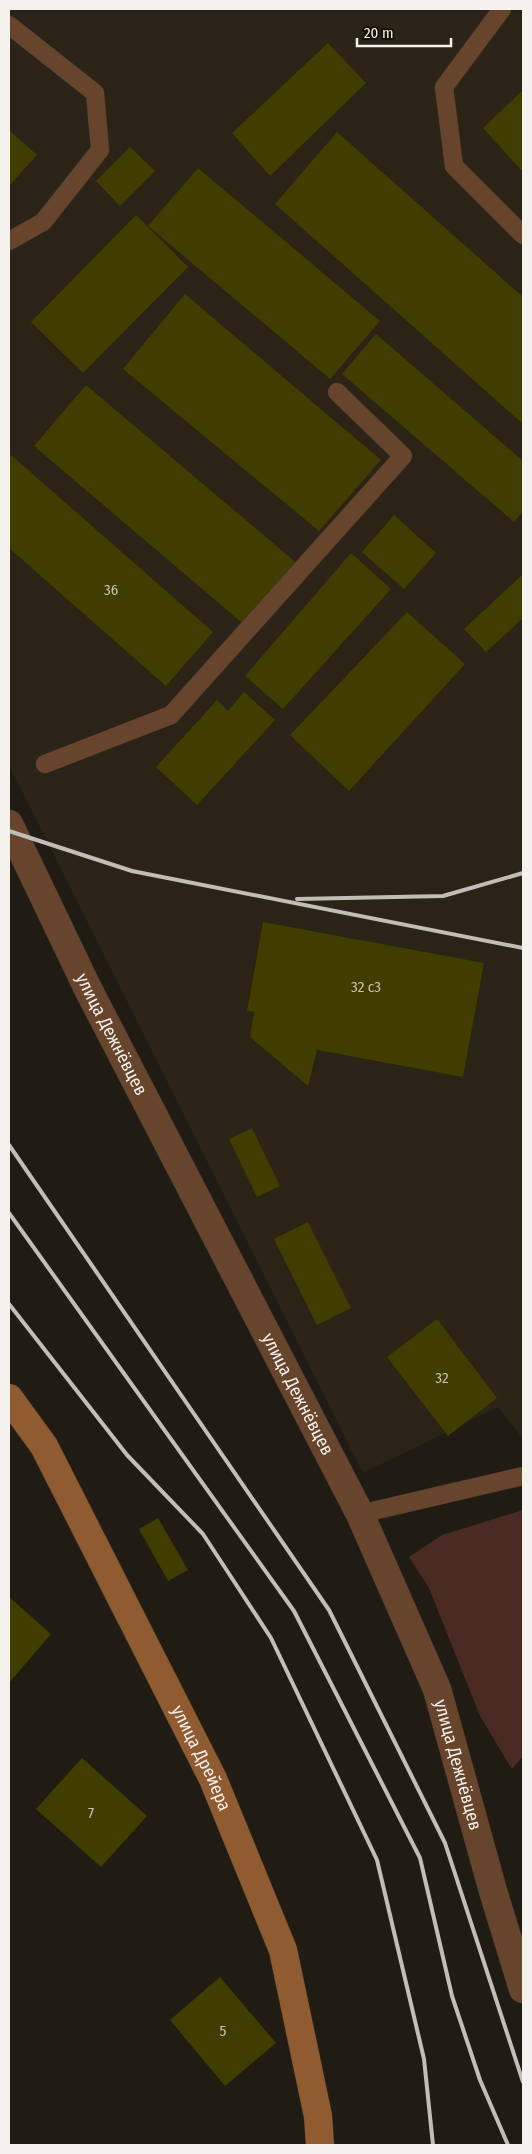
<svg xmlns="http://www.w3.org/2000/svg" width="532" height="2154" font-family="'Fira Sans Condensed',sans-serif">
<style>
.built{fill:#2b2315}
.green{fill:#4a2b24}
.building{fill:#413c00}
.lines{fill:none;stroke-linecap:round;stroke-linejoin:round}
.lane-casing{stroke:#3a362e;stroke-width:19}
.street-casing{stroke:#3a362e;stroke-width:29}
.secondary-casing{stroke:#3a362e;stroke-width:29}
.lane{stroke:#67452c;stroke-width:18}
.street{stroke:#67452c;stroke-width:28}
.secondary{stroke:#915b32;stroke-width:28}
.rail{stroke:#c1bdb7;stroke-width:4}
.labels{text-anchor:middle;stroke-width:4;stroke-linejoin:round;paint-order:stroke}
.number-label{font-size:15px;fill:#c8c4b1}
.street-label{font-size:18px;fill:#f5f1ec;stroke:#17130b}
</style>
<rect width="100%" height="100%" fill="#201c14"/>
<path class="built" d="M9,9H523V1439L498,1407L363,1473L9,765Z"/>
<path class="green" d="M523,1510V1756L512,1769L480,1716L429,1588L409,1557L442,1535Z"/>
<path class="building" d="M328,43L366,83L270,176L232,133Z
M523,90V169L521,170L483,128Z
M9,130L37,155L9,186Z
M337,132L523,297V424L275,204Z
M130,147L155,171L120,206L96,181Z
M198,168L380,321L330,379L148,226Z
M136,215L188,267L83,373L31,322Z
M185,294L381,460L319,531L123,369Z
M376,334L523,461V511L514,522L342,374Z
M86,385L306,571L254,633L34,446Z
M11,455L213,632L166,686L9,548V458Z
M394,515L436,553L404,589L362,552Z
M351,553L391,589L283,709L245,676Z
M523,574V618L486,652L464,629Z
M407,612L465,664L349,791L290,735Z
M244,692L275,720L197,805L156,767L217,700L228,711Z
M263,922L484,963L463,1077L317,1050L308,1086L250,1037L254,1012L247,1011Z
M252,1128L280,1186L257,1197L229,1139Z
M308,1222L351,1308L317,1325L274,1239Z
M437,1319L497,1398L448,1436L387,1357Z
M158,1518L188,1570L168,1581L139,1529Z
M9,1597L51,1634L9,1683Z
M82,1758L147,1816L101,1867L36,1809Z
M220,1977L276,2043L225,2086L170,2020Z"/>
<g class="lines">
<g class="lane-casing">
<path id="lane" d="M502,9L444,87L454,166L523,235
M9,25L95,93L100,150L43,222L9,241
M45,764L171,715L403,456L337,392
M360,1514L523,1476"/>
</g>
<g class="street-casing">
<g id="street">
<path id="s1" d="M9,824L88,989L360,1514L437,1689L493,1891L523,1989"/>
</g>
</g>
<g class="secondary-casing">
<g id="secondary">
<path id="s2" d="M9,1398L44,1446L213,1779L283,1950L318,2116L320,2145"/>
</g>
</g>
<use href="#lane" class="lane"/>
<use href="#street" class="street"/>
<use href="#secondary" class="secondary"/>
<path class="rail" d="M9,831L132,871L523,948
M297,899L443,896L523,873
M9,1145L329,1610L445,1843L523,2082
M9,1213L294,1611L420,1858L452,1996L480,2080L508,2145
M9,1304L127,1455L203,1534L271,1638L377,1860L424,2059L433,2145"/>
</g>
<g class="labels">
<g class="number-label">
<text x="111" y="595">36</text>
<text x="366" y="992">32 с3</text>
<text x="442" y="1383">32</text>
<text x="91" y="1818">7</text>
<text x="223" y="2036">5</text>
</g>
<g class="street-label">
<text dy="6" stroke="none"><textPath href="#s1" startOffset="234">улица Дежнёвцев</textPath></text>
<text dy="6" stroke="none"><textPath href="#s1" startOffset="639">улица Дежнёвцев</textPath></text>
<text dy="6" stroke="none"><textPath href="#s2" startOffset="409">улица Дрейера</textPath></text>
<text dy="6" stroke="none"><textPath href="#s1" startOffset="1044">улица Дежнёвцев</textPath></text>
</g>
</g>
<rect width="532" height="2154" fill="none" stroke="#f5f1ec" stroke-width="20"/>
<path d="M357 38v8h94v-8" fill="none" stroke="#f5f1ec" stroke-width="2.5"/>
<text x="364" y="38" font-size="15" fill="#f5f1ec" stroke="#17130b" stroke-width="4" paint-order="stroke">20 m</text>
</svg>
